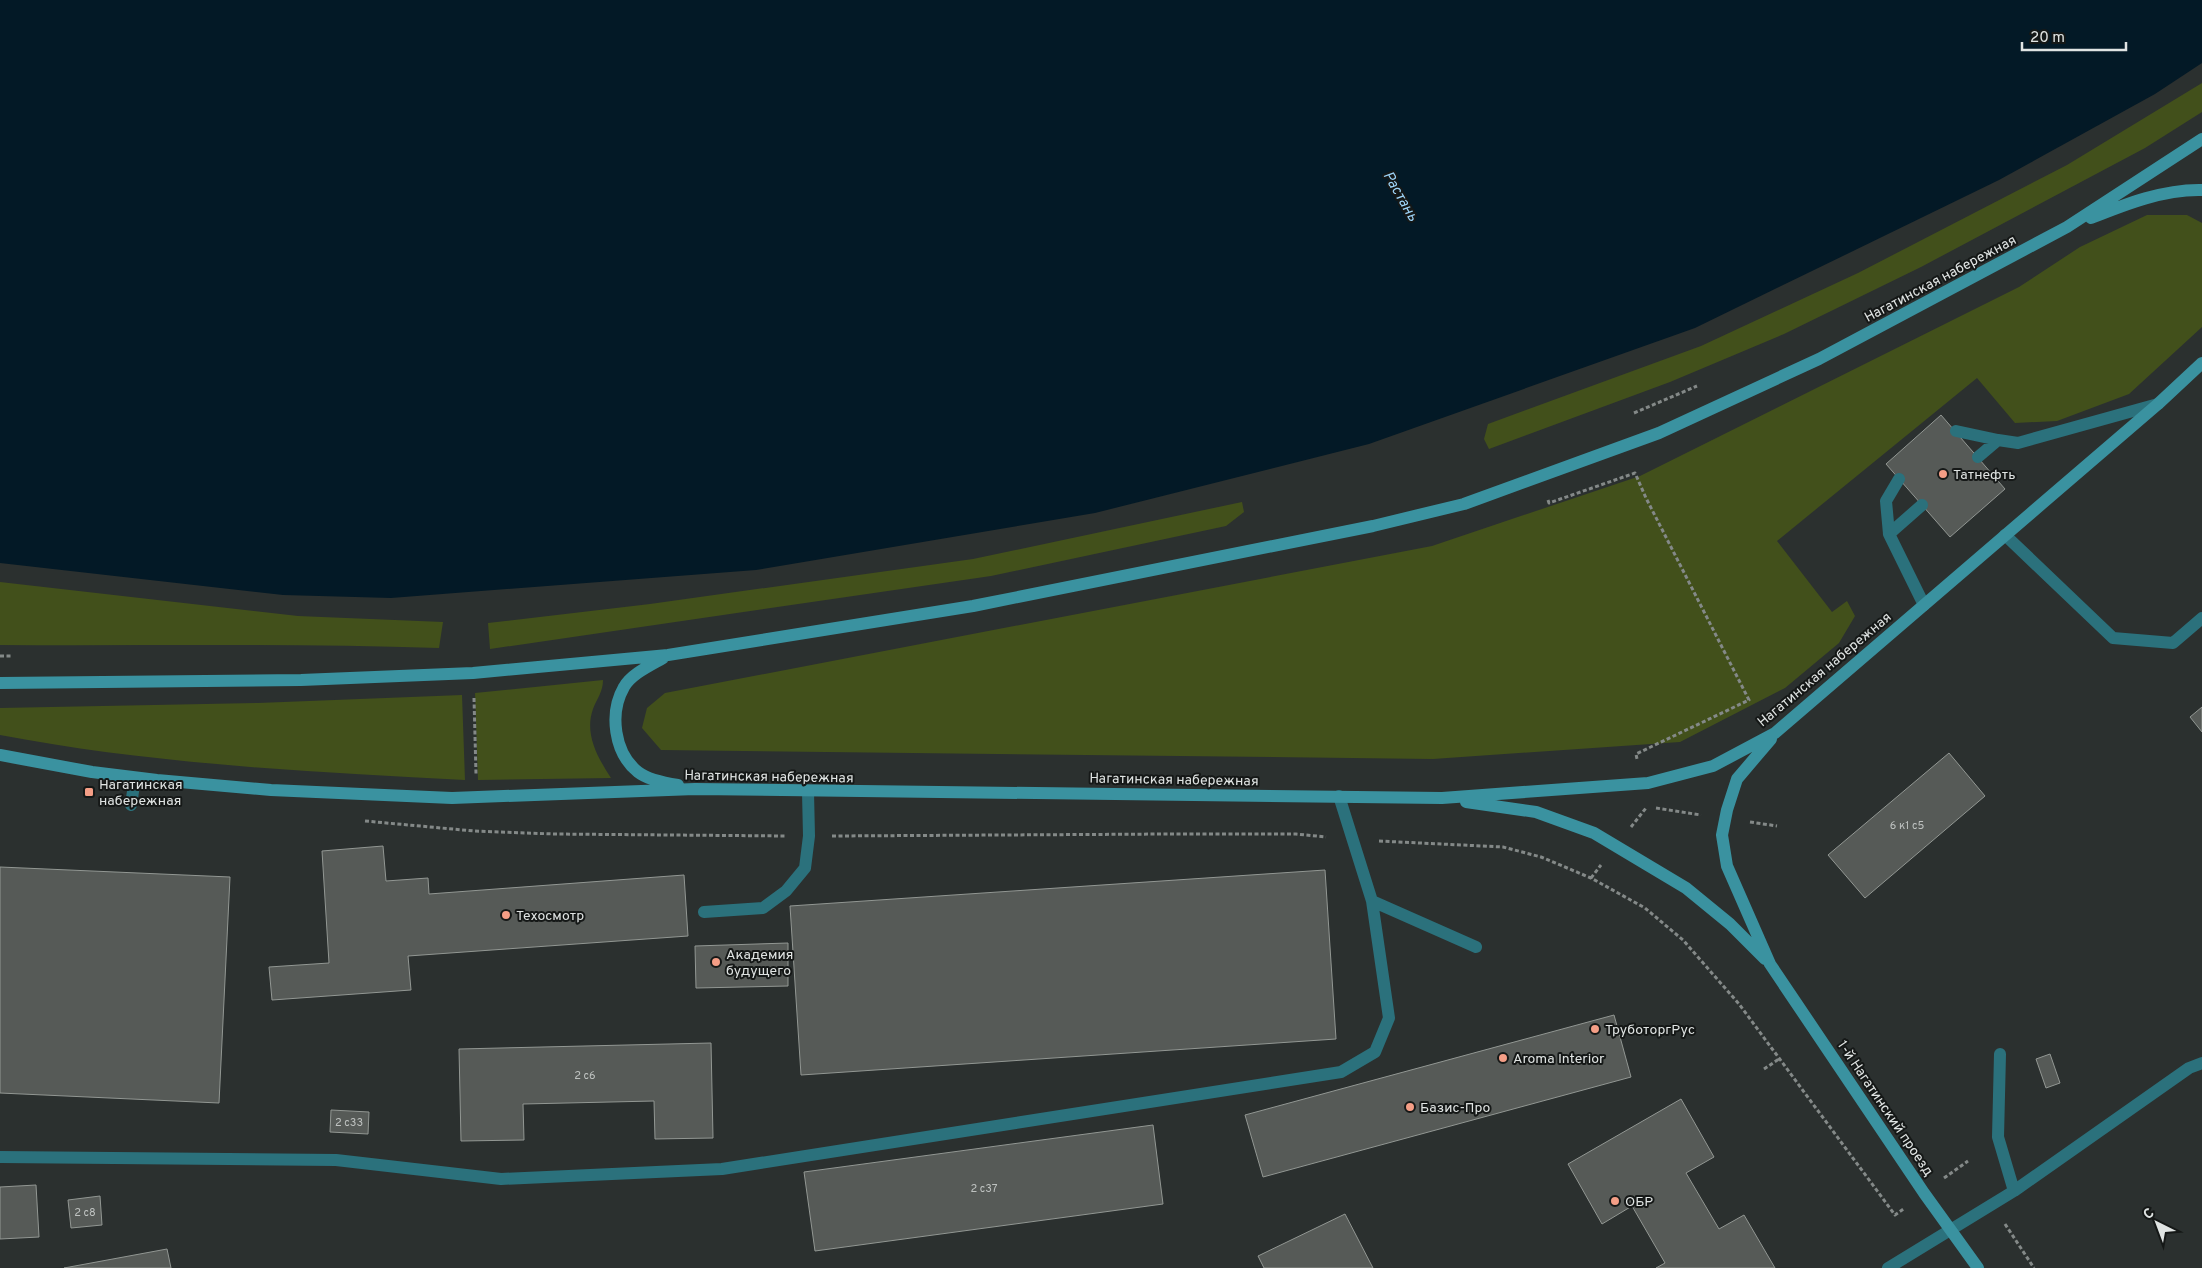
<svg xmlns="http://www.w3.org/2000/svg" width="2202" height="1268" font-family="Overpass,sans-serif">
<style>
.green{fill:#42501b}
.water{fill:#031926}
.building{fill:#565a57;stroke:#929793}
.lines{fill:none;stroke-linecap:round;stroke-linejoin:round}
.path{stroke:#848988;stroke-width:3;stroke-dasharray:4 2.5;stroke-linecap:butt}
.lane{stroke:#2b717c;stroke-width:12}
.secondary{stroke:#3a92a0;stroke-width:12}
.poi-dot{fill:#f49e86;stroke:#151817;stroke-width:2}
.labels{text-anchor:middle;stroke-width:4;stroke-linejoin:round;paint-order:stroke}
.number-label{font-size:11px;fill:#bec2c0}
.street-label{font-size:14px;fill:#e0e4e3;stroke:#151817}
.poi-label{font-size:14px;fill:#e0e4e3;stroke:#151817;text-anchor:start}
.water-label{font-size:15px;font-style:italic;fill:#9dd4f8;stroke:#151817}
</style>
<rect width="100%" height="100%" fill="#2b302f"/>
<path class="green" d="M2202,83V112L2145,148L1921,267L1784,334L1670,382L1489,449L1484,439L1488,424L1701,346L1858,273L2067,165Z
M2147,215H2187L2202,223V327L2129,394L2057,421L2015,423L1977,378L1777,541L1832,612L1847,601L1855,616L1839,643L1785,688L1680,742L1433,759L661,750L642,728L647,708L665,693L1432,546L1640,476L2019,287L2080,247Z
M1242,502L1244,512L1226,526L991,576L490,649L488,623L650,604L973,559Z
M0,582L298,616L443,622L439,648C293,643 147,646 0,645Z
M603,680C603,692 597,698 593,709C584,734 598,758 611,778L478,780L475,693Z
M462,695L465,780C310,772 152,764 0,735V708L258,703Z"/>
<path class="water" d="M0,0H2202V63L2155,94L1999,180L1695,328L1369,444L1095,513L756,570L391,598L283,595L0,563Z"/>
<path class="building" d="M1941,415L2005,489L1950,537L1886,464Z
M2202,707V732L2190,717Z
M1949,753L1985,796L1865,898L1828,855Z
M383,846L386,881L428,878L429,894L684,875L688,936L408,956L411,990L272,1000L269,967L329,963L322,851Z
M0,867L230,877L219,1103L0,1093Z
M1325,870L1336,1039L801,1075L790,906Z
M788,943V986L696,988L695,946Z
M1614,1015L1631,1077L1263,1177L1245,1115Z
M711,1043L713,1138L655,1139L654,1101L523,1104L524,1140L461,1141L459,1049Z
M2050,1054L2060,1083L2046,1088L2036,1059Z
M1681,1099L1714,1157L1686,1173L1719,1229L1744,1215L1775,1268H1656L1665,1263L1632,1206L1602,1224L1568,1164Z
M331,1110L369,1112L368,1134L330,1132Z
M1153,1125L1163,1204L815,1251L804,1172Z
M36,1185L39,1237L0,1239V1187Z
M100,1196L102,1225L71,1228L68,1200Z
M1345,1214L1373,1268H1264L1258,1256Z
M167,1249L171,1268H64Z"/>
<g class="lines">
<path class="path" d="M1634,413L1697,386
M1548,500L1549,503L1635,473L1646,498L1749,700L1636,754L1637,759
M0,656H11
M474,698L476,774
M1656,808L1701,815
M365,821L474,831L554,834L786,836
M1750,822L1777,826
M1631,827L1646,808
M832,836L1169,834H1296L1326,837
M1379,841L1503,847L1541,857L1591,878L1645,908L1683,940L1739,1004L1895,1215L1905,1208
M1591,878L1601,865
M1764,1069L1779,1059
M1944,1178L1968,1161
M2005,1224L2034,1268"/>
<path class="lane" d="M1956,431L1998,440
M1978,457L1998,440L2018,443L2158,404
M1922,505L1889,534L1924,605
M1889,534L1886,501L1899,479
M2005,535L2113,638L2173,643L2202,618
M1339,796L1372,901L1476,947
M131,805L135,778
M704,912L763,908L786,891L805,868L809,836L808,792
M2000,1054L1998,1137L2014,1191
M0,1157L336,1160L501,1179L722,1169L1341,1072L1375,1052L1389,1018L1372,901
M1888,1268L2014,1191L2189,1068L2202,1063"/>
<path class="secondary" d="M2091,218C2126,204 2164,189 2202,190
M663,658C651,665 631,674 624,687C609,713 614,753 638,772C648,780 665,783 678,785
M0,683L301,680L473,673L668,655L973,606L1373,526L1464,504L1659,433L1819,359L2067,227L2202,139
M1771,739L1737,779L1727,810L1722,835L1727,866L1770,964L1924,1193L1978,1268
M0,755L92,772L157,780L271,790L452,798L695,789L1442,798L1648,783L1713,766L1775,733L2158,404L2202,363
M1466,802L1536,812L1594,833L1686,888L1730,924L1765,959"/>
</g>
<g class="poi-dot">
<circle cx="1943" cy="474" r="5"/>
<rect x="84" y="787" width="10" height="10" rx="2.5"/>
<circle cx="506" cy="915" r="5"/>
<circle cx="716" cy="962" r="5"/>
<circle cx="1595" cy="1029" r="5"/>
<circle cx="1503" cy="1058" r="5"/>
<circle cx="1410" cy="1107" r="5"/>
<circle cx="1615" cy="1201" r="5"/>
</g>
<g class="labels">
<g class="number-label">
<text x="1907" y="829">6 к1 с5</text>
<text x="585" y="1079">2 с6</text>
<text x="349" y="1126">2 с33</text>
<text x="984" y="1192">2 с37</text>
<text x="85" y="1216">2 с8</text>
</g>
<g class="street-label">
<text transform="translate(1940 278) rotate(-28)" y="5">Нагатинская набережная</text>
<text transform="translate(1824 669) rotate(-40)" y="5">Нагатинская набережная</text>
<text transform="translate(769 776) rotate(1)" y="5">Нагатинская набережная</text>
<text transform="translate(1174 779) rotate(1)" y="5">Нагатинская набережная</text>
<text transform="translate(1886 1108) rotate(56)" y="5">1-й Нагатинский проезд</text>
</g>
<g class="poi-label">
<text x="1953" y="479">Татнефть</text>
<text x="99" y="789">Нагатинская<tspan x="99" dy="16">набережная</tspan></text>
<text x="516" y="920">Техосмотр</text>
<text x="726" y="959">Академия<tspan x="726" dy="16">будущего</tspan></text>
<text x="1605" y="1034">ТруботоргРус</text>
<text x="1513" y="1063">Aroma Interior</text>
<text x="1420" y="1112">Базис-Про</text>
<text x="1625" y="1206">ОБР</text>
</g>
<g class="water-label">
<text transform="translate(1401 196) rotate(60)" y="5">Растань</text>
</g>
</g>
<g transform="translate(2157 1223) rotate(318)" stroke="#151817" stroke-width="4" paint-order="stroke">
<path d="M0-4L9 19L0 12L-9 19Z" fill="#e0e4e3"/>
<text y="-8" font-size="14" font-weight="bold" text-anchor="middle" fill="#e0e4e3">С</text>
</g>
<path d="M2022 42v8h104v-8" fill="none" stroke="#e0e4e3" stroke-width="2.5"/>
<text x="2030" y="42" font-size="15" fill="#e0e4e3" stroke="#151817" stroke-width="4" paint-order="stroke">20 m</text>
</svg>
